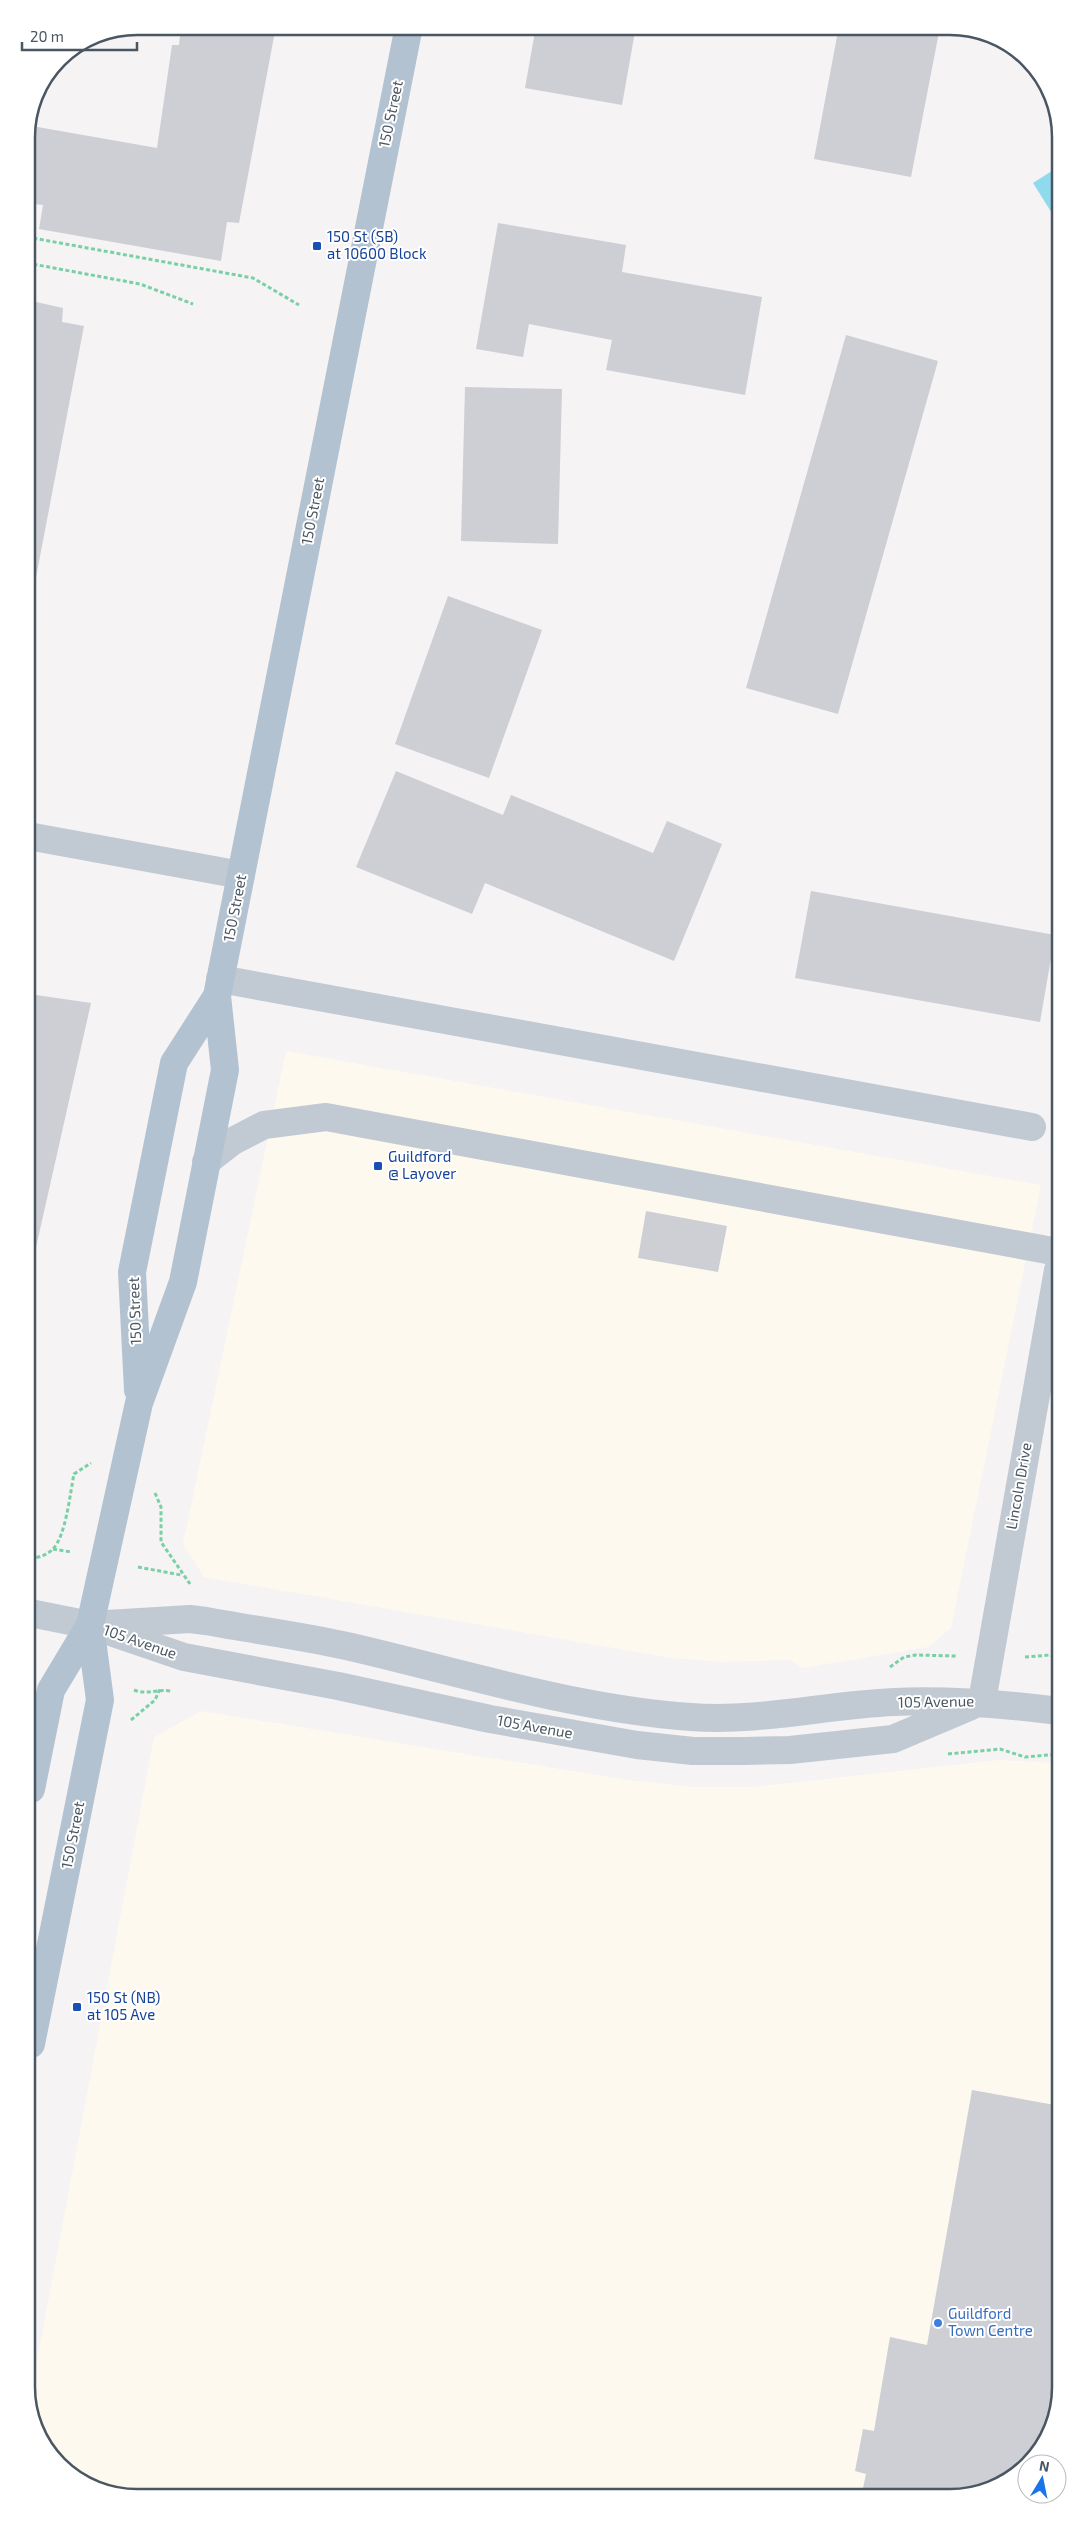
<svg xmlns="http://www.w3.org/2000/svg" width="1087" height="2524" font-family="'Exo 2',sans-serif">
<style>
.commercial{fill:#fdf9ef}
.water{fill:#90daee}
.building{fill:#cdcfd5}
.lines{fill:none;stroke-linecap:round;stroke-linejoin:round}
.path{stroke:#7ad0a6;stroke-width:3;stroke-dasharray:4 2.5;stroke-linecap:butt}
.minor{stroke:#c1cad2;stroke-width:28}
.major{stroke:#b3c2d1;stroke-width:28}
.transit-dot{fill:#1a4fb4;stroke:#fff;stroke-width:2}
.shop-dot{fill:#3f7fe0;stroke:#fff;stroke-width:2}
.labels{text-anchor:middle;stroke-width:4;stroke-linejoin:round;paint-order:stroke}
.street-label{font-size:15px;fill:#4a5661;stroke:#fff}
.transit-label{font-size:15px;fill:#164399;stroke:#fff;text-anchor:start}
.shop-label{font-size:15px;fill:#366cbe;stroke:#fff;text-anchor:start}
.rim{fill:none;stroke:#4a5661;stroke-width:2.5}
</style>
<rect width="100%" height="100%" fill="#f5f3f3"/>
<path class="commercial" d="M286,1051L1041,1185L951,1628L928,1647L802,1668L791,1660L723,1662L671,1658L204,1577L183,1544Z
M201,1711L628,1780L694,1787H752L999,1760L1059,1763L1061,2388L986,2492L129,2497L70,2475L32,2423V2387L154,1737Z"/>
<path class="water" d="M1055,169V218L1033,183Z"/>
<path class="building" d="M181,26H276L239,223L227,222L221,261L39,229L43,205L33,204L36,174L27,172V155L32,126L157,148L172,45H179Z
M536,26H636L622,105L525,88Z
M839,26L940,27L911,177L814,159Z
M498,223L626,245L622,272L762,297L745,395L606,370L612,340L529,324L523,357L476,349Z
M27,300L63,308L62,322L84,326L29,614Z
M846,335L938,361L838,714L746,688Z
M465,387L562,389L558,544L461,541Z
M448,596L542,630L489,778L395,744Z
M396,771L503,815L511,795L653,853L667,821L722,844L674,961L485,883L472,914L356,867Z
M811,891L1055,935L1040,1022L795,978Z
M29,994L91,1003L30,1274H29Z
M646,1211L727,1226L718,1272L638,1258Z
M972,2090L1060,2106L1061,2388L1042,2449L986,2492L862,2493L866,2474L855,2471L863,2429L874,2431L890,2337L927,2345Z"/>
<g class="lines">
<path class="path" d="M27,237L253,278L299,305
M27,263L140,284L193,304
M155,1493L161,1507V1542L190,1584
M53,1549L71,1552
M30,1559C39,1557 45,1556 52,1550C66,1537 70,1493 74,1474L91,1463
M138,1567L181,1575
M1025,1657L1050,1655L1059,1658
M890,1667L904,1657L916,1655L956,1656
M134,1690C147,1695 157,1689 171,1691
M131,1720L155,1700L160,1689
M948,1754L1000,1749L1025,1757L1059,1754"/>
<path class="minor" d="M28,836L241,875
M220,979L1032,1127
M206,1162L233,1141L264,1125L326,1117L1058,1252
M30,1613L90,1625L184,1657L338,1686L490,1719L637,1745L693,1751H744L790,1750L893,1739L971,1706
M90,1625L190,1619L206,1621C254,1630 303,1636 351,1647C463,1673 576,1709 691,1717C760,1722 826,1705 894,1702C950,1699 1004,1704 1059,1711
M982,1701L1058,1270"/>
<path class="major" d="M138,1390L132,1272L174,1063L217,996
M31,1789L51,1690L90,1625
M31,2044L100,1700L90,1625L139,1403L183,1282L225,1070L217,996L409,26"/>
</g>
<g class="transit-dot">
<rect x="312" y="241" width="10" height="10" rx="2.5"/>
<rect x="373" y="1161" width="10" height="10" rx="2.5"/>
<rect x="72" y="2002" width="10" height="10" rx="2.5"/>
</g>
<circle class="shop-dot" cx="938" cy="2323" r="5"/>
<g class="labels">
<g class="street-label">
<text transform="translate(391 114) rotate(-78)" y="5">150 Street</text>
<text transform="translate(313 511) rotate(-79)" y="5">150 Street</text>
<text transform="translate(235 908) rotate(-79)" y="5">150 Street</text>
<text transform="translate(135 1311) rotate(-92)" y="5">150 Street</text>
<text transform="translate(1019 1486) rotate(-80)" y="5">Lincoln Drive</text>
<text transform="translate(140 1642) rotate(19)" y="5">105 Avenue</text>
<text transform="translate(936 1702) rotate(-1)" y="5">105 Avenue</text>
<text transform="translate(535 1727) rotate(10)" y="5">105 Avenue</text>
<text transform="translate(73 1835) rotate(-79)" y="5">150 Street</text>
</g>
<g class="transit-label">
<text x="327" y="242">150 St (SB)<tspan x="327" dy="17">at 10600 Block</tspan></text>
<text x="388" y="1162">Guildford<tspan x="388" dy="17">@ Layover</tspan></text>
<text x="87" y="2003">150 St (NB)<tspan x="87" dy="17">at 105 Ave</tspan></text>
</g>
<g class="shop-label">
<text x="948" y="2319">Guildford<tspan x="948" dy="17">Town Centre</tspan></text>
</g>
</g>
<path d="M0 0H1087V2524H0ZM137 35H950A102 102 0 0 1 1052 137V2387A102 102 0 0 1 950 2489H137A102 102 0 0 1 35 2387V137A102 102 0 0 1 137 35Z" fill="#fff" fill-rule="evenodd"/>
<path class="rim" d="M137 35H950A102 102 0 0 1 1052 137V2387A102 102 0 0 1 950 2489H137A102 102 0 0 1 35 2387V137A102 102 0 0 1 137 35Z"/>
<g transform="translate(1042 2479) rotate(10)"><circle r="24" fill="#ffffff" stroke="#b7bbc0"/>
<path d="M0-4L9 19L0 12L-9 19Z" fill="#1a73e8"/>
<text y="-8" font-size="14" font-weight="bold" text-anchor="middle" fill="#4a5661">N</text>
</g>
<path d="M22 42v8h115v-8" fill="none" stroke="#4a5661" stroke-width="2.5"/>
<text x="30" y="42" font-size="15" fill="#4a5661" stroke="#ffffff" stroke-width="4" paint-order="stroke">20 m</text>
</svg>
